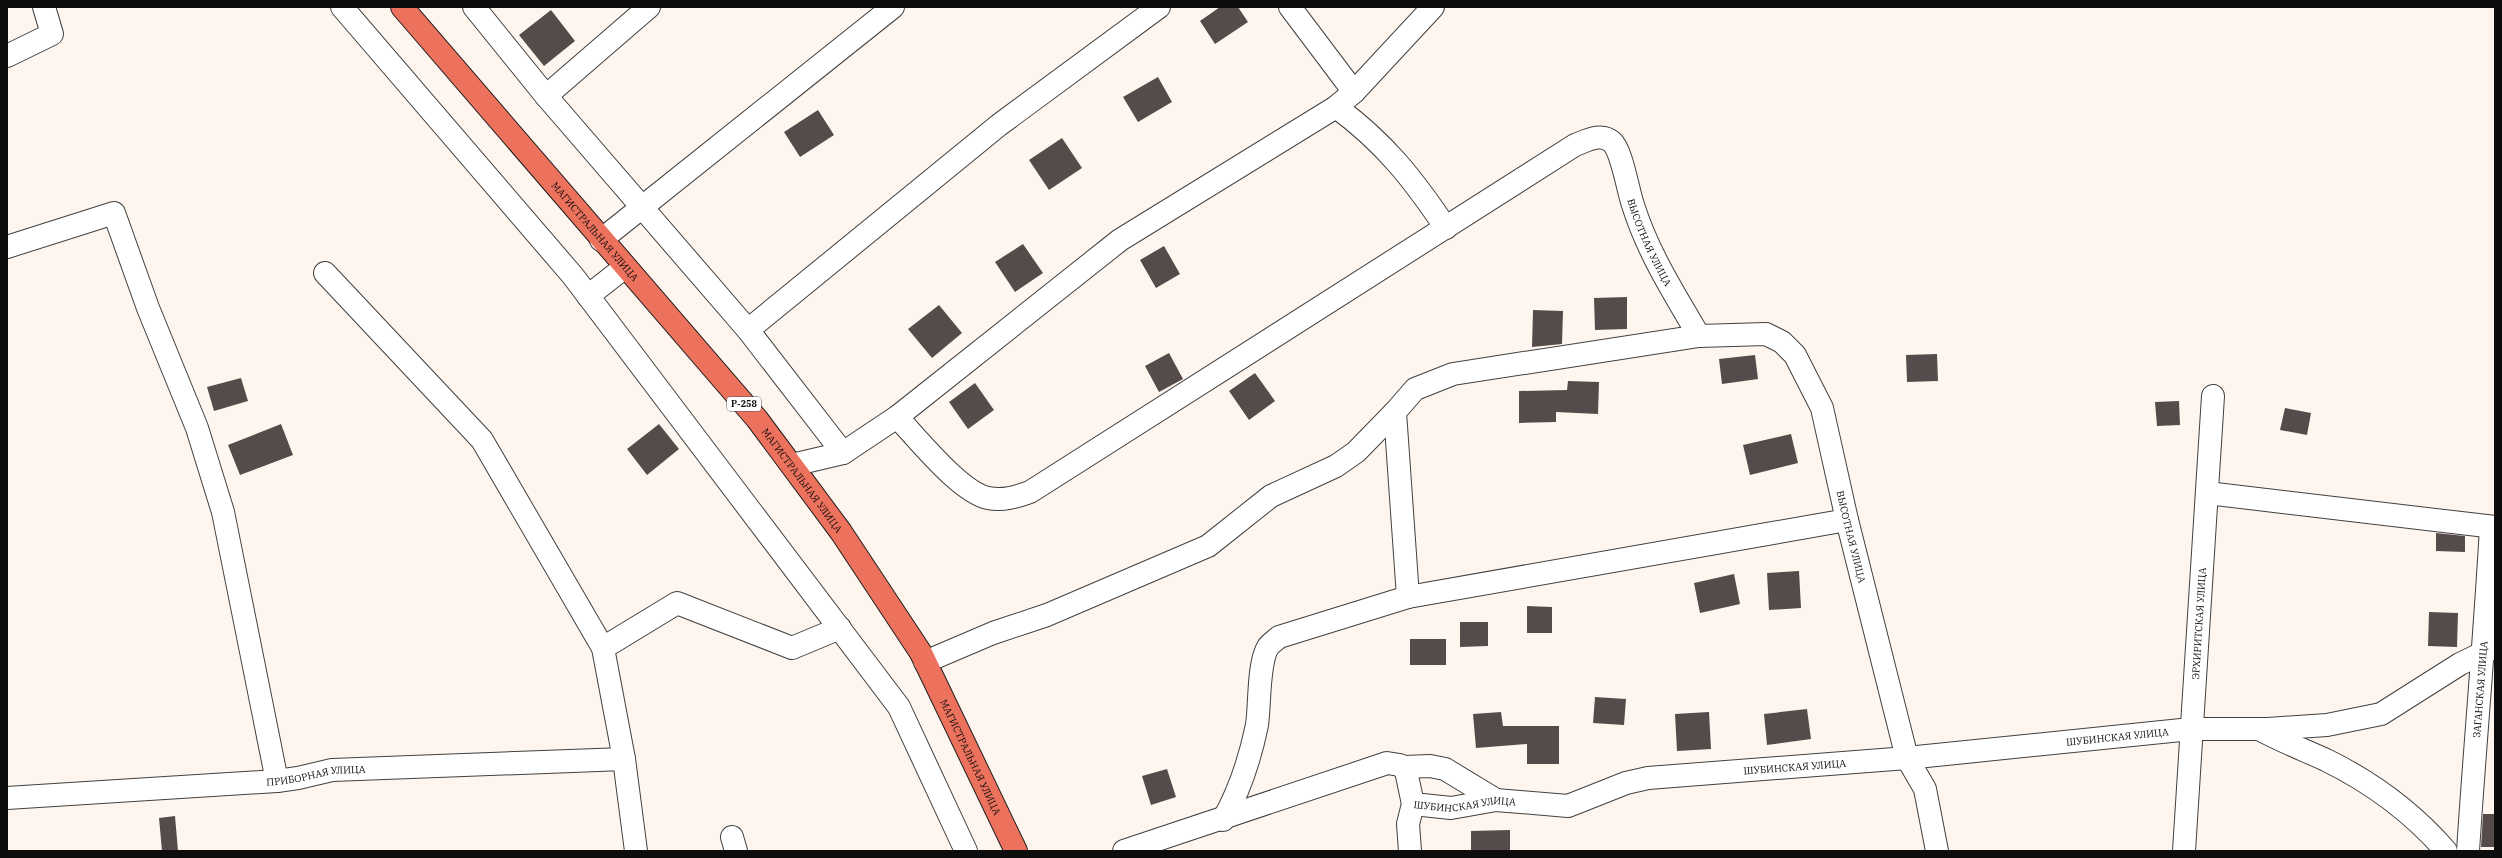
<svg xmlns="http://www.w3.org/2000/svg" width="2502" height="858" font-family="'IBM Plex Serif',serif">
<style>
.building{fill:#554b4a}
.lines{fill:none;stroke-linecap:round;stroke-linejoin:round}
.minor-casing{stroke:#404040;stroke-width:24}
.highway-casing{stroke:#1e1e1e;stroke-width:24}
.minor{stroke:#fff;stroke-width:22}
.highway{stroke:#ed725d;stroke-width:22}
.labels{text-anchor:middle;stroke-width:4;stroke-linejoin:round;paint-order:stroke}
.shield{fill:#fff;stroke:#565656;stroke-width:1}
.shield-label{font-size:9px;font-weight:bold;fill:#0d0d0d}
.street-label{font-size:10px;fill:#0d0d0d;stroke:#fff}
</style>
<rect width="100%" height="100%" fill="#fef6ee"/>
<path class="building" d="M1220,7H1238L1248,22L1215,44L1200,21Z
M551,10L575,41L544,66L519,35Z
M1158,77L1172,102L1138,122L1123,97Z
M818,110L834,135L800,157L784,132Z
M1062,138L1082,168L1049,190L1029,160Z
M1023,244L1043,273L1015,292L995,262Z
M1164,246L1180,274L1156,288L1140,260Z
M1627,297V329L1595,330L1594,298Z
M939,305L962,333L932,358L908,329Z
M1533,310L1563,311L1562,344L1532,347Z
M1169,353L1183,379L1159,392L1145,366Z
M1937,354L1938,381L1907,382L1906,355Z
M1755,355L1758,379L1722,384L1719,359Z
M1255,373L1275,401L1249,420L1229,391Z
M241,378L248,401L214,411L207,387Z
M1568,381L1599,382L1598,414L1556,412V422L1519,423V391L1567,390Z
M975,383L994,410L968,429L949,402Z
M2179,401L2180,425L2157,426L2155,402Z
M2285,408L2311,413L2307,435L2280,430Z
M281,424L293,455L240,475L228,445Z
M659,424L679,449L647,475L627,449Z
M1791,434L1798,463L1750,475L1743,445Z
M2436,533L2465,536V552L2436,551Z
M1799,571L1801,608L1769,610L1767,573Z
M1734,574L1740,604L1700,613L1694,583Z
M1527,606L1552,607V633H1527Z
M2429,612L2458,613L2457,647L2428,646Z
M1460,622H1488V646L1460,647Z
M1410,639H1446V665H1410Z
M1595,697L1626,699L1624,725L1593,723Z
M1807,709L1811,739L1767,745L1764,714Z
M1501,712L1503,726H1559V764H1527V744L1476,748L1473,714Z
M1709,712L1711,749L1677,751L1675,714Z
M1167,769L1176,797L1151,805L1142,776Z
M2483,814H2495V847H2481Z
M175,816L178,851H162L159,818Z
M1510,830V851H1471V831Z"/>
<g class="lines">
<g class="minor-casing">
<g id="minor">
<path d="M342,7L573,276L899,707L966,851"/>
<path d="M474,7L546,96L748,330L843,453"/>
<path d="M1290,7L1354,92"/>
<path d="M7,56L52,34L44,7"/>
<path d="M546,96L649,7"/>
<path d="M1336,107C1385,143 1413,179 1446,228"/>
<path d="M601,240L893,7"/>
<path d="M7,247L114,213L148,308L197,428L223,512L277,781"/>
<path d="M325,273L482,440L603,648L624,759L636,851"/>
<path d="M588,296L625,267"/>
<path d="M748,330L999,125L1159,7"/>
<path id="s1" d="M897,417C918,439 960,492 988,498C1003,501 1016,497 1030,492L1575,145C1586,141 1601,132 1612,142C1622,151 1628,191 1633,205C1648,253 1674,293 1699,336"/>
<path d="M792,465L843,453L897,417L1120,240L1336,107L1354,92L1433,7"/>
<path d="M2207,493L2495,527"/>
<path d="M1408,597L1847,520"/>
<path d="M603,648L677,603L792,648L840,628"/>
<path d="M925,662L993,633L1047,615L1208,546L1271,496L1336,466L1356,452L1395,412"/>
<path d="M2259,729C2281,741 2304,750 2326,760C2371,782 2413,813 2446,851"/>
<path d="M1404,767L1430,766L1445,769L1496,800"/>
<path id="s2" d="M7,798L277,781L298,778L332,770L624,759"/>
<path id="s3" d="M1223,820C1240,790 1250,759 1257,725C1260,705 1258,663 1268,647C1271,643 1276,640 1279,637L1408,597L1395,412L1415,389L1453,374L1699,336L1766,334L1782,342L1795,355L1822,408L1847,520L1907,758L1925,789L1937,851"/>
<path d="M732,837L736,851"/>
<path id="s4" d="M1124,851L1387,763L1400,765L1406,771L1413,804L1451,808L1496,800L1568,806L1626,783L1648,778L1907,758L2191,729H2268L2327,725L2381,714L2460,664L2495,647"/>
<path d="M1410,851L1408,824L1413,804"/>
<path id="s5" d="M2184,851L2213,396"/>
<path id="s6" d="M2468,851C2475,743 2485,635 2491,527"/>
</g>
</g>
<g class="highway-casing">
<g id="highway">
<path id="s7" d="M402,7L757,419L841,532L921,653L1016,851"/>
</g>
</g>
<use href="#minor" class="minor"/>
<use href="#highway" class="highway"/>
</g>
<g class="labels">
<rect class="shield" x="727" y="397" width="34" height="14" rx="3"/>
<g class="shield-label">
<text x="744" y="407">Р-258</text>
</g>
<g class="street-label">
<text dy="4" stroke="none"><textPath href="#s7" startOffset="296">МАГИСТРАЛЬНАЯ УЛИЦА</textPath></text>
<text dy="4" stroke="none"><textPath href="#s1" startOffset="959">ВЫСОТНАЯ УЛИЦА</textPath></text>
<text dy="4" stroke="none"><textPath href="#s7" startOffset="620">МАГИСТРАЛЬНАЯ УЛИЦА</textPath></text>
<text dy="4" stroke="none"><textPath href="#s3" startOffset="1131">ВЫСОТНАЯ УЛИЦА</textPath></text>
<text dy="4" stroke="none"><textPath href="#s5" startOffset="228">ЭРХИРИТСКАЯ УЛИЦА</textPath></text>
<text dy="4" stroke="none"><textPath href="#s6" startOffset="162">ЗАГАНСКАЯ УЛИЦА</textPath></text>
<text dy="4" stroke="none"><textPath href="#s4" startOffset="1045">ШУБИНСКАЯ УЛИЦА</textPath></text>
<text dy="4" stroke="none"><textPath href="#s7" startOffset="945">МАГИСТРАЛЬНАЯ УЛИЦА</textPath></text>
<text dy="4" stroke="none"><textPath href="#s4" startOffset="721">ШУБИНСКАЯ УЛИЦА</textPath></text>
<text dy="4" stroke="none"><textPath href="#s2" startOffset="310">ПРИБОРНАЯ УЛИЦА</textPath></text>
<text dy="4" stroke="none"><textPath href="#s4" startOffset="385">ШУБИНСКАЯ УЛИЦА</textPath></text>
</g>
</g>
<rect width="2502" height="858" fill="none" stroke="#0d0d0d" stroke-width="16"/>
</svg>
